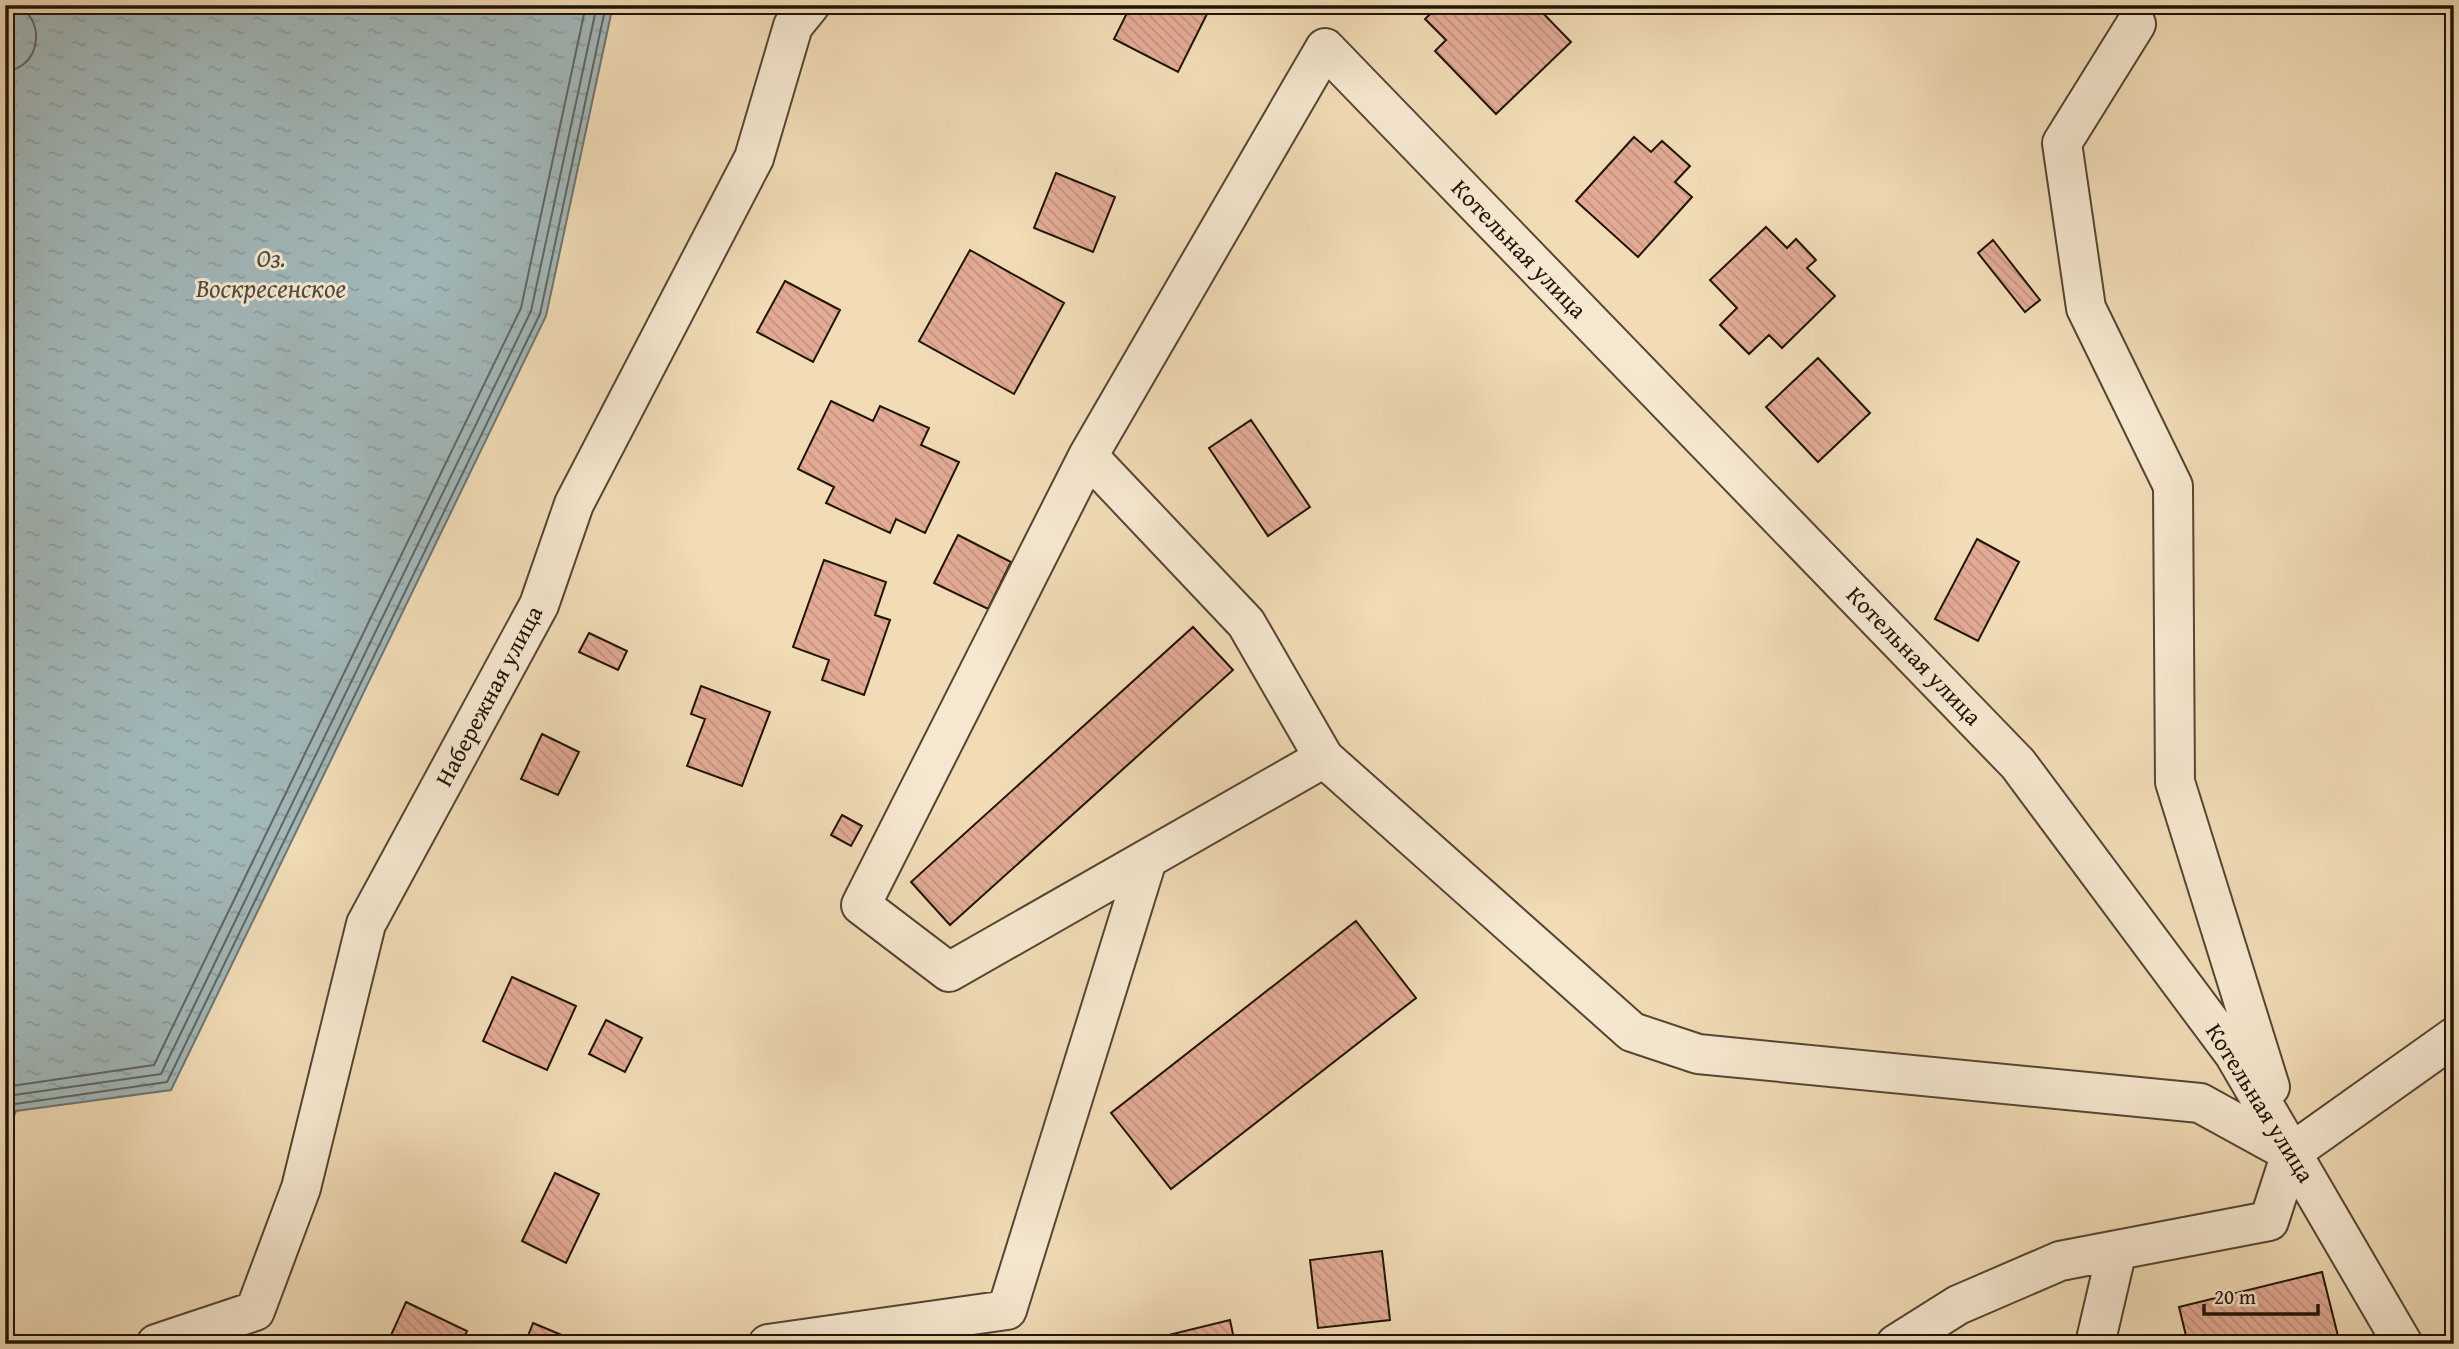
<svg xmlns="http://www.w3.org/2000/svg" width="2459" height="1349" font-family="'Gentium Book Plus',serif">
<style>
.water{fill:url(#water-ripples);stroke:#6d7672;stroke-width:2}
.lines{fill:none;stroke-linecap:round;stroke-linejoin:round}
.shore{stroke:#606660;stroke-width:2}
.building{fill:url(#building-back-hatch);stroke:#1f1406;stroke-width:2}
.minor-casing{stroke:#544632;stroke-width:42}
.minor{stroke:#f6e8d0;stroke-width:38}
.labels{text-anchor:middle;stroke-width:6;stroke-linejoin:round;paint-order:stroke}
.street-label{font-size:24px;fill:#1f1406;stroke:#f6e8d0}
.water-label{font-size:26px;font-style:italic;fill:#4c4d45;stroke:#f6e8d0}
</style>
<defs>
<pattern id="water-ripples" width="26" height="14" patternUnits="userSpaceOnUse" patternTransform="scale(1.75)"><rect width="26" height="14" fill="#a1b8ba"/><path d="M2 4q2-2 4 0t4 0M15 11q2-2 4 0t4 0" fill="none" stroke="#8a9d9e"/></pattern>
<pattern id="building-back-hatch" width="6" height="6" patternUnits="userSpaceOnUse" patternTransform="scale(1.75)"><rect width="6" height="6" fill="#e3ab95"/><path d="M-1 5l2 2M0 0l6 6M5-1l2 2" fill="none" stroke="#c2927f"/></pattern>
</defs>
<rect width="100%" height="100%" fill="#f1dcb6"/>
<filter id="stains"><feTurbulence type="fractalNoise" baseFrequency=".00286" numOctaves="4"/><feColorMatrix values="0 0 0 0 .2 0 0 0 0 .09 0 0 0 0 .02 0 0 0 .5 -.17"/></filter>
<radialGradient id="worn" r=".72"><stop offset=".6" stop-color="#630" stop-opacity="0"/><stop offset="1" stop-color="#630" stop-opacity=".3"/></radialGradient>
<path class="water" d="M6,5H613L546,316L171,1090L16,1111L5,1140V54L10,40Z"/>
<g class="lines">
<path class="shore" d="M5,71C41,69 47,19 16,5
M5,1087L154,1065L521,308L586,5
M5,1100L14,1095L161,1074L531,311L597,5
M5,1119L10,1108L15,1104L167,1082L540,314L606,5"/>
</g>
<path class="building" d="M1131,5L1211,6L1178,72L1114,39Z
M1440,5H1535L1571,42L1496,114L1435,51L1446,40L1425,19Z
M1634,137L1651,152L1662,141L1690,166L1675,182L1692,197L1638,257L1576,201Z
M1056,173L1115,197L1093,252L1034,228Z
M1766,227L1787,248L1796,239L1816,260L1807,268L1835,296L1782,348L1769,335L1749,354L1720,325L1737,308L1710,280Z
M1993,240L2040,300L2025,312L1978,253Z
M970,250L1064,303L1014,394L919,341Z
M785,281L840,310L813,362L757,332Z
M1818,358L1870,413L1818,462L1766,407Z
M831,401L873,421L880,406L929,428L921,445L959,462L925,533L896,519L890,533L826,503L834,487L798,469Z
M1251,420L1310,507L1268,536L1209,448Z
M958,535L1011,562L988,609L934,583Z
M1977,539L2019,562L1978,641L1935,619Z
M824,560L886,582L875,615L890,620L864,695L822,680L829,660L793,647Z
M1193,627L1233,670L950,925L911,882Z
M589,633L627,651L618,670L579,652Z
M701,686L770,712L742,786L687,766L705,719L691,714Z
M542,734L579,752L558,795L521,779Z
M842,815L862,826L851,846L831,835Z
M1356,921L1416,998L1171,1189L1111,1113Z
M512,977L576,1006L547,1070L483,1041Z
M606,1020L642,1038L625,1072L589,1054Z
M555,1173L599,1194L566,1263L522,1241Z
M1382,1251L1390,1320L1318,1328L1310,1260Z
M2322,1272L2340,1344H2188L2179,1307Z
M406,1302L467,1331L461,1344H387Z
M1230,1320L1235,1344H1144V1341Z
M533,1323L583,1344H525Z"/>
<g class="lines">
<g class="minor-casing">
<path id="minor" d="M2136,24L2062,143L2086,308L2173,486L2175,782L2270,1087
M1088,456L861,905L949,972L1324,758
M2291,1153L2200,1103L1698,1054L1632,1032L1324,758L1246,623L1088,456L1325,48L2018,764L2234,1054L2403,1344
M156,1344L255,1311L301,1188L366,924L539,605L574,504L754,158L793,26L810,5
M768,1344L1007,1310L1147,860
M1896,1344L1958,1305L2060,1261L2269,1221L2291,1153L2454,1037
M2095,1344L2117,1250"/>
</g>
<use href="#minor" class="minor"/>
</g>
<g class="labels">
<g class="street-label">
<text transform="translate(1519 249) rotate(46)" y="8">Котельная улица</text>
<text transform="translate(1914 656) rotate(46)" y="8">Котельная улица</text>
<text transform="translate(489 696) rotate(-62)" y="8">Набережная улица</text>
<text transform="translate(2260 1103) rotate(58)" y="8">Котельная улица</text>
</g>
<g class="water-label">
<text x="271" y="267">Оз.<tspan x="271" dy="30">Воскресенское</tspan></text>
</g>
</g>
<rect width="2459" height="1349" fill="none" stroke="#f1dcb6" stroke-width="28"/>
<rect x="7" y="7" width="2445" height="1335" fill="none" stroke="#1f1406" stroke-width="3.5"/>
<rect x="14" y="14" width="2431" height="1321" fill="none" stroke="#1f1406" stroke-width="2"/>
<path d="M2204 1304v10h114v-10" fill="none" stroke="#1f1406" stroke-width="3.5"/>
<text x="2214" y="1304" font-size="21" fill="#1f1406" stroke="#f6e8d0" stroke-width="5" paint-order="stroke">20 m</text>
<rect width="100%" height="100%" filter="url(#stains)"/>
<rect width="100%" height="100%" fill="url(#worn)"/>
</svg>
